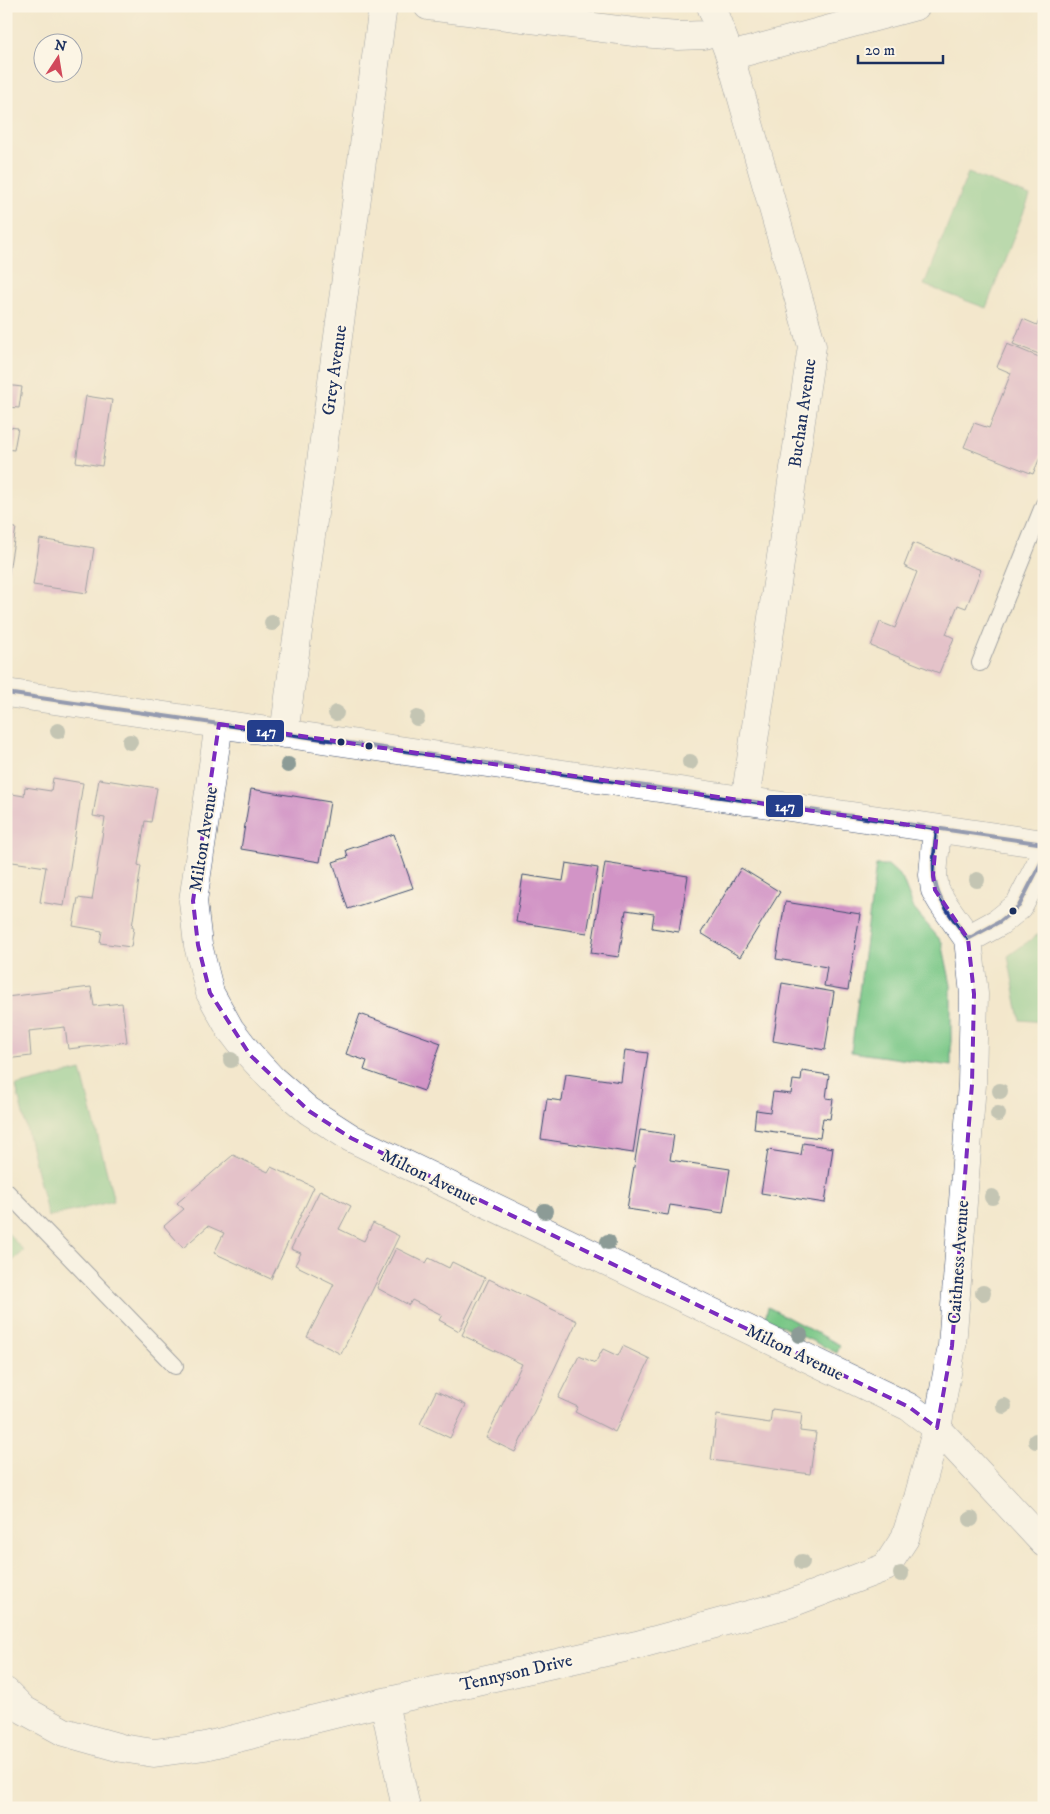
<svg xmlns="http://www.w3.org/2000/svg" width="1050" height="1814" font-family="'IM FELL DW Pica',serif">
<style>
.green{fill:#79c787;stroke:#4a7b72}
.building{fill:#d294c6}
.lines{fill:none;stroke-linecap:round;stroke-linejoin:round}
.service-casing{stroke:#3b4b6e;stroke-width:18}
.minor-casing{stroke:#3b4b6e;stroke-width:29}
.tertiary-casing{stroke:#3b4b6e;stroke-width:29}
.service{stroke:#fff;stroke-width:16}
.minor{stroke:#fff;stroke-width:28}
.tertiary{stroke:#fff;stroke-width:28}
.bus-1-casing{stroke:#fcf5e5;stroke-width:8}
.bus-1{stroke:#243e8c;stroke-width:4}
.tree{fill:#8c9b96}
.marked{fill:none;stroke:#7b2cbf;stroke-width:4;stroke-dasharray:10 6;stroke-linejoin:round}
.bus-dot{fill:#1b2f5e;stroke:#fcf5e5;stroke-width:2}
.labels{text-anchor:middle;stroke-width:4;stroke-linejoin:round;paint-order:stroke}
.street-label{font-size:18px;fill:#1b2f5e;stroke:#fcf5e5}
.line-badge{stroke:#fcf5e5;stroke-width:2}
.badge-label{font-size:14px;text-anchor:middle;font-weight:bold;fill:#fff}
</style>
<rect width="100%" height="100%" fill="#fcf5e5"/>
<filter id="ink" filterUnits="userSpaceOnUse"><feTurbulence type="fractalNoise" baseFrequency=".02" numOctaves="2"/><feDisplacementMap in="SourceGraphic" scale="10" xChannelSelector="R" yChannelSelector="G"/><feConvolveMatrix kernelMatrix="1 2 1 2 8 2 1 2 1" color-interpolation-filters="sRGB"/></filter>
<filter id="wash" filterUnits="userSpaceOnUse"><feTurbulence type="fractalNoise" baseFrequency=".0096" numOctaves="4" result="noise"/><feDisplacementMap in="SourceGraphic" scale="20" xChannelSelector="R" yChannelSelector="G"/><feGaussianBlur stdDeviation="1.12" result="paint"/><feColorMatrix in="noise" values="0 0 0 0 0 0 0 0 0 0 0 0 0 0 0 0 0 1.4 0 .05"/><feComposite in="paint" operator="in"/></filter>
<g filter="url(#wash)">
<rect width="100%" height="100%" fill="#f3e7cc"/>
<path class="green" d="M968,173L1030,196L986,308L924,285Z
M876,865H888L902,878L914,909L942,942L951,985V1066L851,1052Z
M1044,930V1022L1020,1020L1008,956Z
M81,1070L114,1201L48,1217L16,1086Z
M6,1231L24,1251L6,1267Z
M768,1307L840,1345L837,1353L765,1318Z"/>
<g id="blocks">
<path class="building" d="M1044,309V356L1013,344L1023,319L1037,325Z
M1007,344L1044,359V425L1040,435L1044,437V448L1033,474L964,447L974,423L989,428L1011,373L997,367Z
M6,385L22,387L19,408L6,407Z
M86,396L112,400L102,466L76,462Z
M6,427L18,428L14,450L6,449Z
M6,527L16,528L7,584H6Z
M40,539L94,548L87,593L33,585Z
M913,543L981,570L966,608L958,605L946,634L954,638L939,673L871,646L880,622L895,628L917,572L904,566Z
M53,778L83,783L64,906L40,902L46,867L6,861V793L24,796L25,787L51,791Z
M99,779L157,788L151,822L145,821L138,865L141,866L132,927H134L131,947L100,943L102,931L73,926L78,898L92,900L105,818L93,816Z
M251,789L330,802L320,862L241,849Z
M394,834L413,888L348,909L333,862L348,857L346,850Z
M566,863L598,868L587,933L516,922L523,875L563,881Z
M605,863L688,876L679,932L652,928L654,914L626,910L619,957L591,953Z
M741,868L780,892L740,957L701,933Z
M785,902L860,914L848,990L824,986L827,967L776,959Z
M782,983L834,992L825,1050L773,1041Z
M91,987L94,1006L122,1003L127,1042L68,1049L65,1027L29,1031L31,1056L6,1059V997Z
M360,1014L441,1043L424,1091L364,1070L367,1061L346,1054Z
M625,1050L648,1053L633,1153L541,1139L547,1099L562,1101L566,1074L621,1082Z
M802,1071L829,1075L826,1098L833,1099L830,1119L823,1118L820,1138L754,1129L756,1110L770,1112L773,1092L791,1094L793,1080L801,1081Z
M640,1130L674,1135L670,1160L730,1169L723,1213L670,1205L668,1215L627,1209Z
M803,1143L833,1148L825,1203L761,1193L768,1150L801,1155Z
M233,1155L268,1172L271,1167L314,1187L271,1279L214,1253L224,1233L208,1226L183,1248L164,1226L184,1209L177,1203Z
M320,1190L351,1206L339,1229L364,1241L373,1223L399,1236L341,1354L307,1337L334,1284L295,1265L301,1253L291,1249Z
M396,1248L426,1263L429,1258L449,1268L452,1262L485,1278L459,1331L439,1320L442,1315L412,1300L409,1305L377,1288Z
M489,1279L577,1321L515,1452L486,1438L522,1364L462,1335Z
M623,1346L650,1359L615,1432L575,1412L578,1407L558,1398L579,1356L595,1363L603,1349L618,1356Z
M436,1391L466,1405L450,1438L420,1424Z
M772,1409L802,1413L800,1431L816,1433L810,1474L711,1460L717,1415L770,1423Z"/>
</g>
</g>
<g filter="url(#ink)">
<use href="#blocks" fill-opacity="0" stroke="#3b4b6e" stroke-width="1"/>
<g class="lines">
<g class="service-casing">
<path id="service" d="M980,663L1044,504
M6,1191L175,1366"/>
</g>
<g class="minor-casing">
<path id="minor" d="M428,6L642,33L678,36L704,35L720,30
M711,6L730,56L812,346L745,801
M730,56L916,6
M284,734L383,6
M937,829L933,875L935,890L942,902L968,939L974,994L972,1084L952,1346L937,1428L1044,1543
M968,939L999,922L1019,906L1044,857
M6,1692L24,1710L64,1732L121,1748L154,1753L205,1746L384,1702L637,1645L789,1604L886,1567L905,1538L918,1498L937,1428L909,1407L351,1138L309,1111L272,1079L250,1055L230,1029L210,993L198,945L193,901L219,724
M384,1702L406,1808"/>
</g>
<g class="tertiary-casing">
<path id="tertiary" d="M6,693L1044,844"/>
</g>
<use href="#service" class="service"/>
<use href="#minor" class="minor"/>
<use href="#tertiary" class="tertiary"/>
<g class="bus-1-casing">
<path id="bus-1" d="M6,693L1044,844
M937,829C929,886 934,894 968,939L999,922L1019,906L1044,857"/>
</g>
<use href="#bus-1" class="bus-1"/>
</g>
<g class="tree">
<circle cx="272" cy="623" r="8"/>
<circle cx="336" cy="713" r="8"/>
<circle cx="417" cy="718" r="8"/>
<circle cx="58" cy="731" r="8"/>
<circle cx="130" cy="742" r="8"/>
<circle cx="690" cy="762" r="8"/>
<circle cx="288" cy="765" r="8"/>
<circle cx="977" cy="880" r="8"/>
<circle cx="231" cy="1060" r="8"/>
<circle cx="1000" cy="1091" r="8"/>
<circle cx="998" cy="1114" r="8"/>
<circle cx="992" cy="1197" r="8"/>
<circle cx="545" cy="1211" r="8"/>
<circle cx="608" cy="1242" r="8"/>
<circle cx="983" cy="1293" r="8"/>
<circle cx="800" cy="1335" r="8"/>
<circle cx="1004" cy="1406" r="8"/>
<circle cx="1036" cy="1441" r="8"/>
<circle cx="971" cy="1519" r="8"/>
<circle cx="802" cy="1562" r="8"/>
<circle cx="901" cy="1574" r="8"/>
</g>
</g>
<path d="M0 0H1050V1814H0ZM219,724L937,829L933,875L935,890L968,939L974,994L972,1084L952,1346L937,1428L909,1407L351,1138L309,1111L250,1055L210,993L198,945L193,901Z" fill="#f3e7cc" fill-opacity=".55" fill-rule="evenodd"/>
<path class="marked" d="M219,724L937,829L933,875L935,890L968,939L974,994L972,1084L952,1346L937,1428L909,1407L351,1138L309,1111L250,1055L210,993L198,945L193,901Z"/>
<g class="bus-dot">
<circle cx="341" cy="742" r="4.5"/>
<circle cx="369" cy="746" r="4.5"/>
<circle cx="1013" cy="911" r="4.5"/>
</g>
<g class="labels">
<g class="street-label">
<text transform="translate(334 370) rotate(-82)" y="6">Grey Avenue</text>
<text transform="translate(802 413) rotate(-82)" y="6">Buchan Avenue</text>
<text transform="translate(203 839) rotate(-81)" y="6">Milton Avenue</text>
<text transform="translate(430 1177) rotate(26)" y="6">Milton Avenue</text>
<text transform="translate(958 1262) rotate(-86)" y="6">Caithness Avenue</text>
<text transform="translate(795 1352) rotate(26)" y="6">Milton Avenue</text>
<text transform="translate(516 1672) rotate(-13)" y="6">Tennyson Drive</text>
</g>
</g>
<g class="line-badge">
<rect x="246" y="719" width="39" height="24" rx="5" fill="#243e8c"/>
<rect x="765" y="794" width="39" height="24" rx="5" fill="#243e8c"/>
</g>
<g class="badge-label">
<text x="266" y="736">147</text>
<text x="785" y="811">147</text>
</g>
<rect width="1050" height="1814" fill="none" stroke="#fcf5e5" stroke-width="25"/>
<g transform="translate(58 58) rotate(12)"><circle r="24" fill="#fcf5e5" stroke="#a2a6af"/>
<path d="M0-4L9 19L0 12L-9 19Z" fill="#d1495b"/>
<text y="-8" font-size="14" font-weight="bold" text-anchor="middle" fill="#1b2f5e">N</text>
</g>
<path d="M858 55v8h85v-8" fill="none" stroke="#1b2f5e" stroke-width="2.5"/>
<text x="865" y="55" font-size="15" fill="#1b2f5e" stroke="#fcf5e5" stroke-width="4" paint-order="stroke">20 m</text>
</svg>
